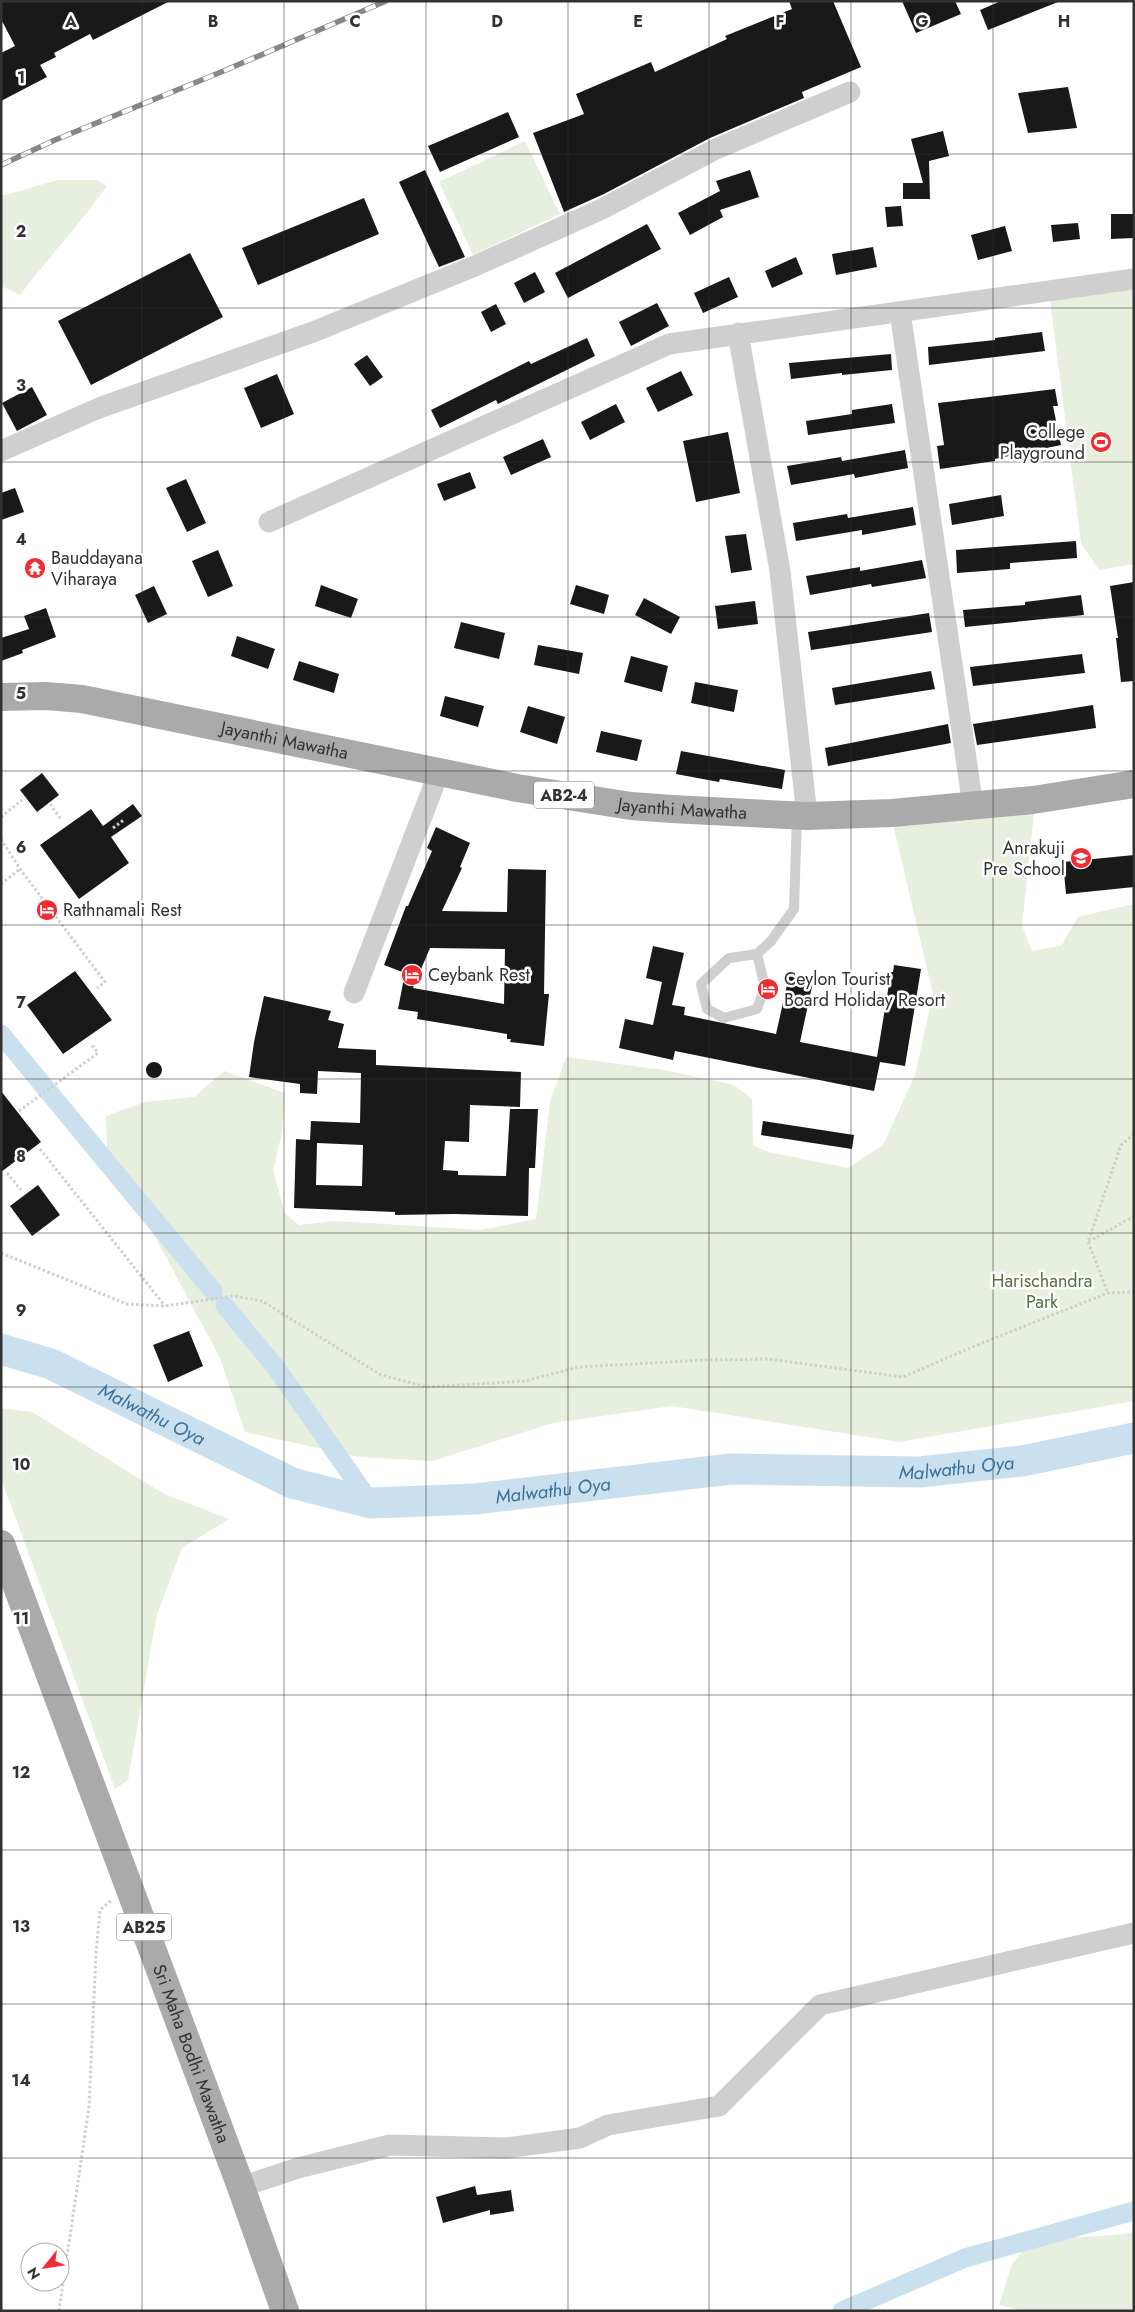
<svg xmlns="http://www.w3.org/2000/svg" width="1135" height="2312" font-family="Jost,sans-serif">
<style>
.green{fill:#e7efdf}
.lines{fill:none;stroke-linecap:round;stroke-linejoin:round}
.canal{stroke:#cbe0ef;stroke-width:19}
.river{stroke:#cbe0ef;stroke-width:31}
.building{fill:#191919;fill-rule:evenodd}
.path{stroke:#cfcfcf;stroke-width:3;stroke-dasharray:2.5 2.5;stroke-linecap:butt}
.service{stroke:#cfcfcf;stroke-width:10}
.minor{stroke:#cfcfcf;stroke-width:21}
.primary{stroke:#aaa;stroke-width:28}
.rail-casing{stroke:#878787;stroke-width:5.5}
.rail{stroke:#fff;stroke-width:4;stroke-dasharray:11;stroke-linecap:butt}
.grid{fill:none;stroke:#323232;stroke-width:1;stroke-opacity:0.55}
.labels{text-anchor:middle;stroke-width:5;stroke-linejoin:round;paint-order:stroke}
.shield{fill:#fff;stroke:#707070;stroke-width:1}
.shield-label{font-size:16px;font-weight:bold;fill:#323232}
.poi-label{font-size:18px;fill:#323232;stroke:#fff;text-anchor:start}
.street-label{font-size:18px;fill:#323232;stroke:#fff}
.park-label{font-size:18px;fill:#53713b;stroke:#fff}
.water-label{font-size:19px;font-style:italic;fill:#39719a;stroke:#fff}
.grid-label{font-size:16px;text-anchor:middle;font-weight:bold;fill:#323232;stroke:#fff;stroke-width:5;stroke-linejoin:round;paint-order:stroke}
</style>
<rect width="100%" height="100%" fill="#fff"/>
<path class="green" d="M525,141L560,214L473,255L439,182Z
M58,180H97L107,186C80,224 48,258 20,295L1,286V196Z
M1134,279V564L1099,570L1081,543L1049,292Z
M1034,812L1022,926L1032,951L1061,946L1078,917L1134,904V1401L899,1442L672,1406L553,1423L432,1461L359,1457L245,1432L220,1358L107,1147L106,1116L145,1102L194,1097L224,1071L285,1093L282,1132L273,1171L285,1214L299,1225L336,1221L481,1230L536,1219L550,1102L566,1057L664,1070L734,1085L752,1099L753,1145L768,1152L848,1168L883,1145L915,1075L933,994L893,824L970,820Z
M1,1408L32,1412L164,1494L229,1519L182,1548L157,1614L128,1780L115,1789L1,1478Z
M1134,2232V2311H1024L999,2305L1012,2264L1032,2240L1116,2235Z"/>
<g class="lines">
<path class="canal" d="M1,1034L213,1291
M225,1306L277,1369L371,1503
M842,2311L965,2258L1134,2211"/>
<path class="river" id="s1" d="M1,1349L51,1364L292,1483L371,1503L475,1499L731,1469L919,1472L1022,1461L1134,1438"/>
</g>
<path class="building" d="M1,1H170L93,40L90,34L54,53L56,57L40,65L47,77L1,101V53L15,46L1,19Z
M789,1H833L861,67L802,92L804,98L710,138L604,194L564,212L533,133L584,114L576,94L651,62L655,72L727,39L725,36L792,9Z
M902,1H955L961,14L916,33Z
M1001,1H1057L1058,2L988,30L980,10Z
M1068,87L1077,128L1028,133L1018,93Z
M508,112L519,137L440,172L428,146Z
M943,131L949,156L929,161L930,199H903V183H923L911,139Z
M425,170L465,257L439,267L399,182Z
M750,170L759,197L720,210L723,217L690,235L678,213L720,191L716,181Z
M364,198L379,234L258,285L242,248Z
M901,206L903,226L887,227L885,207Z
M1111,214H1134V238L1111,239Z
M1078,223L1080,239L1053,242L1051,225Z
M647,224L661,249L568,298L555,273Z
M1005,226L1012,251L978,260L971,235Z
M873,247L877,267L836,275L832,254Z
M190,253L223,317L91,385L58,321Z
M796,257L803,274L772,288L765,271Z
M535,272L545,292L524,303L514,283Z
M729,277L738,297L703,313L694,293Z
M657,303L669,326L631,346L619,322Z
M496,304L506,324L491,332L481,312Z
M1042,332L1045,351L929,365L928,347L995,340V338Z
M587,338L595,356L498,404L496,400L440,428L431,410L529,361L531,364Z
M891,354L892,370L842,375V373L791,379L789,363Z
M367,355L383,377L370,386L354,364Z
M681,371L693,395L658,412L646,388Z
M277,374L294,414L261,428L244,388Z
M32,387L47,415L17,431L2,403Z
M1055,389L1058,406H1053L1061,445L995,459V461L940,469L937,446L944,445L938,403Z
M616,404L625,422L590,440L581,422Z
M892,404L895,423L808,435L806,421L852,414V410Z
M728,432L740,493L696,502L683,441Z
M543,439L551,457L511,475L503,457Z
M905,450L908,468L855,478L854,474L791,485L787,466L841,457L842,461Z
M470,472L476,488L444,501L437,484Z
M186,479L206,523L187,532L166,488Z
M15,488L24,512L1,520V493Z
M1001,495L1004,516L952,525L949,504Z
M913,507L916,525L862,535V530L796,541L793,523L847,514L848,518Z
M746,534L752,570L731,573L725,536Z
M1076,541L1077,558L1010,563V569L957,573L956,550Z
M218,550L233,586L208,597L192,561Z
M922,560L926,578L872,587L871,584L810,595L806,576L860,567V571Z
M1134,582V681L1121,682L1116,638H1118L1110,586Z
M321,585L358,599L351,618L315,606Z
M576,585L609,595L604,614L570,604Z
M154,586L167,614L148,623L135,595Z
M1081,595L1084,615L965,627L963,610L1025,605V602Z
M644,598L680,617L671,634L635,615Z
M755,601L758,624L718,629L715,606Z
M46,608L56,637L22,650L23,653L1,661V638L29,629L24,616Z
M929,613L932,632L811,650L808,632Z
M461,622L505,633L499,659L454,648Z
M237,636L275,649L268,669L231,656Z
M538,645L583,653L579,674L534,665Z
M1082,654L1085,673L973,686L970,667Z
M631,656L668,666L662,692L624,682Z
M299,661L339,674L334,693L293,680Z
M931,671L935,689L835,705L832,688Z
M695,682L738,690L734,712L691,703Z
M445,696L484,706L478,727L440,716Z
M1093,705L1096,728L977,745L973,724Z
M528,706L565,717L557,744L520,732Z
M948,724L951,743L828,766L825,748Z
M601,731L642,740L637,761L596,752Z
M681,751L785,770L782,789L720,779L719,782L676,774Z
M42,773L59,795L37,812L20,790Z
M133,804L142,816L111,837L129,863L79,899L40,845L91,809L103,826Z
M436,827L470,843L460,867L462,868L442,911L507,912L508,869L546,870L544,994H549L544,1046L510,1042L511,1039H507V1034L417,1019L418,1012L398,1009L405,973L384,965L406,906H408L432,851L427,848ZM430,948L505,949L504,1004L413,988Z
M1134,855V887L1066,894L1063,862Z
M653,946L684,953L672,1005L685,1007L684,1015L776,1034L789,976L813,982L800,1042L877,1057L891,972H893L894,965L921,969L905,1066L880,1062L874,1091L675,1051L673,1060L619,1048L625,1019L653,1025L662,982L646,978Z
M75,971L112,1020L63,1054L27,1005Z
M264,996L331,1011L328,1020L344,1024L338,1048L376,1050V1065L521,1072L520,1107L470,1105L469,1142L445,1141L443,1170L458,1171V1175L506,1176L510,1109H538L535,1168H529L528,1216L454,1214L395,1215V1212L294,1208L296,1139L310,1140L311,1121L360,1123L361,1073L318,1071L317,1094L300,1093V1084L249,1077L254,1042ZM317,1143L363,1145L362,1186L316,1185Z
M146 1070a8 8 0 1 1 16 0a8 8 0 1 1-16 0Z
M1,1091L41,1142L1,1172Z
M763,1121L854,1135L852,1149L761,1135Z
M38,1185L60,1215L32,1236L10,1206Z
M189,1331L203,1366L168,1382L153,1345Z
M475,2186L477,2195L511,2190L514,2211L490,2215V2210L443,2223L436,2197Z"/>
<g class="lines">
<path class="path" d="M50,804L61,819
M1,817L22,800
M113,828L125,819
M1,839L20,869L105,982L97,988
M1,884L20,869
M19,1111L98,1053L91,1044
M1134,1134L1121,1145L1088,1242L1134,1216
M40,1149L165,1306
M7,1173L21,1190
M1088,1242L1108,1293
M1,1253L127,1304L165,1306L234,1296L262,1301L381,1375L427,1387L525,1381L578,1367L705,1360L768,1359L903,1377L982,1343L1108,1293L1134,1292
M59,2311L89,2107L96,1954L100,1910L112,1900"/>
<path class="service" d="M757,954L765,987L757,1009L724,1018L707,1009L701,984L729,958L757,954L771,941L794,909L797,816"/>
<path class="minor" d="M900,312L973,806
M738,333L780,571L807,816
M1,451L99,408L313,332L475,266L602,209L716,149L850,92
M269,522L669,344L1134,279
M354,993L439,772
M241,2187L298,2168L390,2145L506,2148L580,2138L608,2125L719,2106L820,2005L1134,1933"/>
<g class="primary">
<path id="s2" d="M1,697L46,696L82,699L517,788L631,806L672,809L807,816L892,813L1033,800L1134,784"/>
<path id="s3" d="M1,1544L241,2187L285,2311"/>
</g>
<g class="rail-casing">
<path id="rail" d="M1,165L55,140L226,70L386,1"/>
</g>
<use href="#rail" class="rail"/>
</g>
<path class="grid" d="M142,1V2311M284,1V2311M426,1V2311M568,1V2311M709,1V2311M851,1V2311M993,1V2311M1,154H1134M1,308H1134M1,462H1134M1,617H1134M1,771H1134M1,925H1134M1,1079H1134M1,1233H1134M1,1387H1134M1,1541H1134M1,1695H1134M1,1850H1134M1,2004H1134M1,2158H1134"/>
<defs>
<g id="stadium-disc" transform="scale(1.125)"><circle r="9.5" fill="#f02c35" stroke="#fff"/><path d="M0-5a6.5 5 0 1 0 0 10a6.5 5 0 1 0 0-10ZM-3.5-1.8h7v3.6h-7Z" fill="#fff"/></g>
<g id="temple-disc" transform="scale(1.125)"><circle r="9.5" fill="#f02c35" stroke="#fff"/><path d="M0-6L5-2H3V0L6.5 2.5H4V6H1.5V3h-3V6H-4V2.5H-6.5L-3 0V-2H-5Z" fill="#fff"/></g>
<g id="school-disc" transform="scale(1.125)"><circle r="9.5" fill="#f02c35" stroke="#fff"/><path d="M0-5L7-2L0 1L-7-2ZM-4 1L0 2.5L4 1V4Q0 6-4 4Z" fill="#fff"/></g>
<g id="hotel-disc" transform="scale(1.125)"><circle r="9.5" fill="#f02c35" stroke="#fff"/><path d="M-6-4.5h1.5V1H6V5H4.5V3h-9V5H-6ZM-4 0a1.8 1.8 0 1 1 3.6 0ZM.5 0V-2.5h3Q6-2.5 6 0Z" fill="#fff"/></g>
</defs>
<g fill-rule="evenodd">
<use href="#stadium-disc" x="1101" y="442"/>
<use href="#temple-disc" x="35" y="568"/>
<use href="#school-disc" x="1081" y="858"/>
<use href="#hotel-disc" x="47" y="910"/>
<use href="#hotel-disc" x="412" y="975"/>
<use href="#hotel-disc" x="768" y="989"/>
</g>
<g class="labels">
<g class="shield">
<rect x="534" y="781.5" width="60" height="27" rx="4"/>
<rect x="116.5" y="1913.5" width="55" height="27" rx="4"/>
</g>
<g class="shield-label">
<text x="564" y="801">AB2-4</text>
<text x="144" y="1933">AB25</text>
</g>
<g class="poi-label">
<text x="1085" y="438" text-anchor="end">College<tspan x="1085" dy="21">Playground</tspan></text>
<text x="51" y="564">Bauddayana<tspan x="51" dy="21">Viharaya</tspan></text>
<text x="1065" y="854" text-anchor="end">Anrakuji<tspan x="1065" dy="21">Pre School</tspan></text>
<text x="63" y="916">Rathnamali Rest</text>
<text x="428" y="981">Ceybank Rest</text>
<text x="784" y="985">Ceylon Tourist<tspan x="784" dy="21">Board Holiday Resort</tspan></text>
</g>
<g class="street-label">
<text dy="6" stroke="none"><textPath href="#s2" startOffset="288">Jayanthi Mawatha</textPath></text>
<text dy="6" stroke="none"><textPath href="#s2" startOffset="692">Jayanthi Mawatha</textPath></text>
<text dy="6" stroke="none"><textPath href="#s3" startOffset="544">Sri Maha Bodhi Mawatha</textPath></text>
</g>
<g class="park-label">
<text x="1042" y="1287">Harischandra<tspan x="1042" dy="21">Park</tspan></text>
</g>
<g class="water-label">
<text dy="7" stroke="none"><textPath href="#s1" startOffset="165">Malwathu Oya</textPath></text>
<text dy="7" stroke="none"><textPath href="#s1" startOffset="990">Malwathu Oya</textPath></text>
<text dy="7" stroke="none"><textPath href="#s1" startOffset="585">Malwathu Oya</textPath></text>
</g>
</g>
<g class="grid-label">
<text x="71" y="27">A</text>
<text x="213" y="27">B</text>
<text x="355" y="27">C</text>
<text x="497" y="27">D</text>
<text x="638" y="27">E</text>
<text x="780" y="27">F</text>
<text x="922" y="27">G</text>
<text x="1064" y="27">H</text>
<text x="21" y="83">1</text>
<text x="21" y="237">2</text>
<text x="21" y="391">3</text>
<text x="21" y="545">4</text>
<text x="21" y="699">5</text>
<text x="21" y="853">6</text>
<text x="21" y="1008">7</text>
<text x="21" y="1162">8</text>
<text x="21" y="1316">9</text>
<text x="21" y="1470">10</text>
<text x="21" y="1624">11</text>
<text x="21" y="1778">12</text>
<text x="21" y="1932">13</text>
<text x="21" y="2086">14</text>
</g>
<rect width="1135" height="2312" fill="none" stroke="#323232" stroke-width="5"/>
<g transform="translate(45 2267) rotate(240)"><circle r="24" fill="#ffffff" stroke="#adadad"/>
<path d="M0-4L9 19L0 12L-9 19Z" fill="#f02c35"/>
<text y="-8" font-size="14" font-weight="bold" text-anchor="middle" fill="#323232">N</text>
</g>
</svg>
